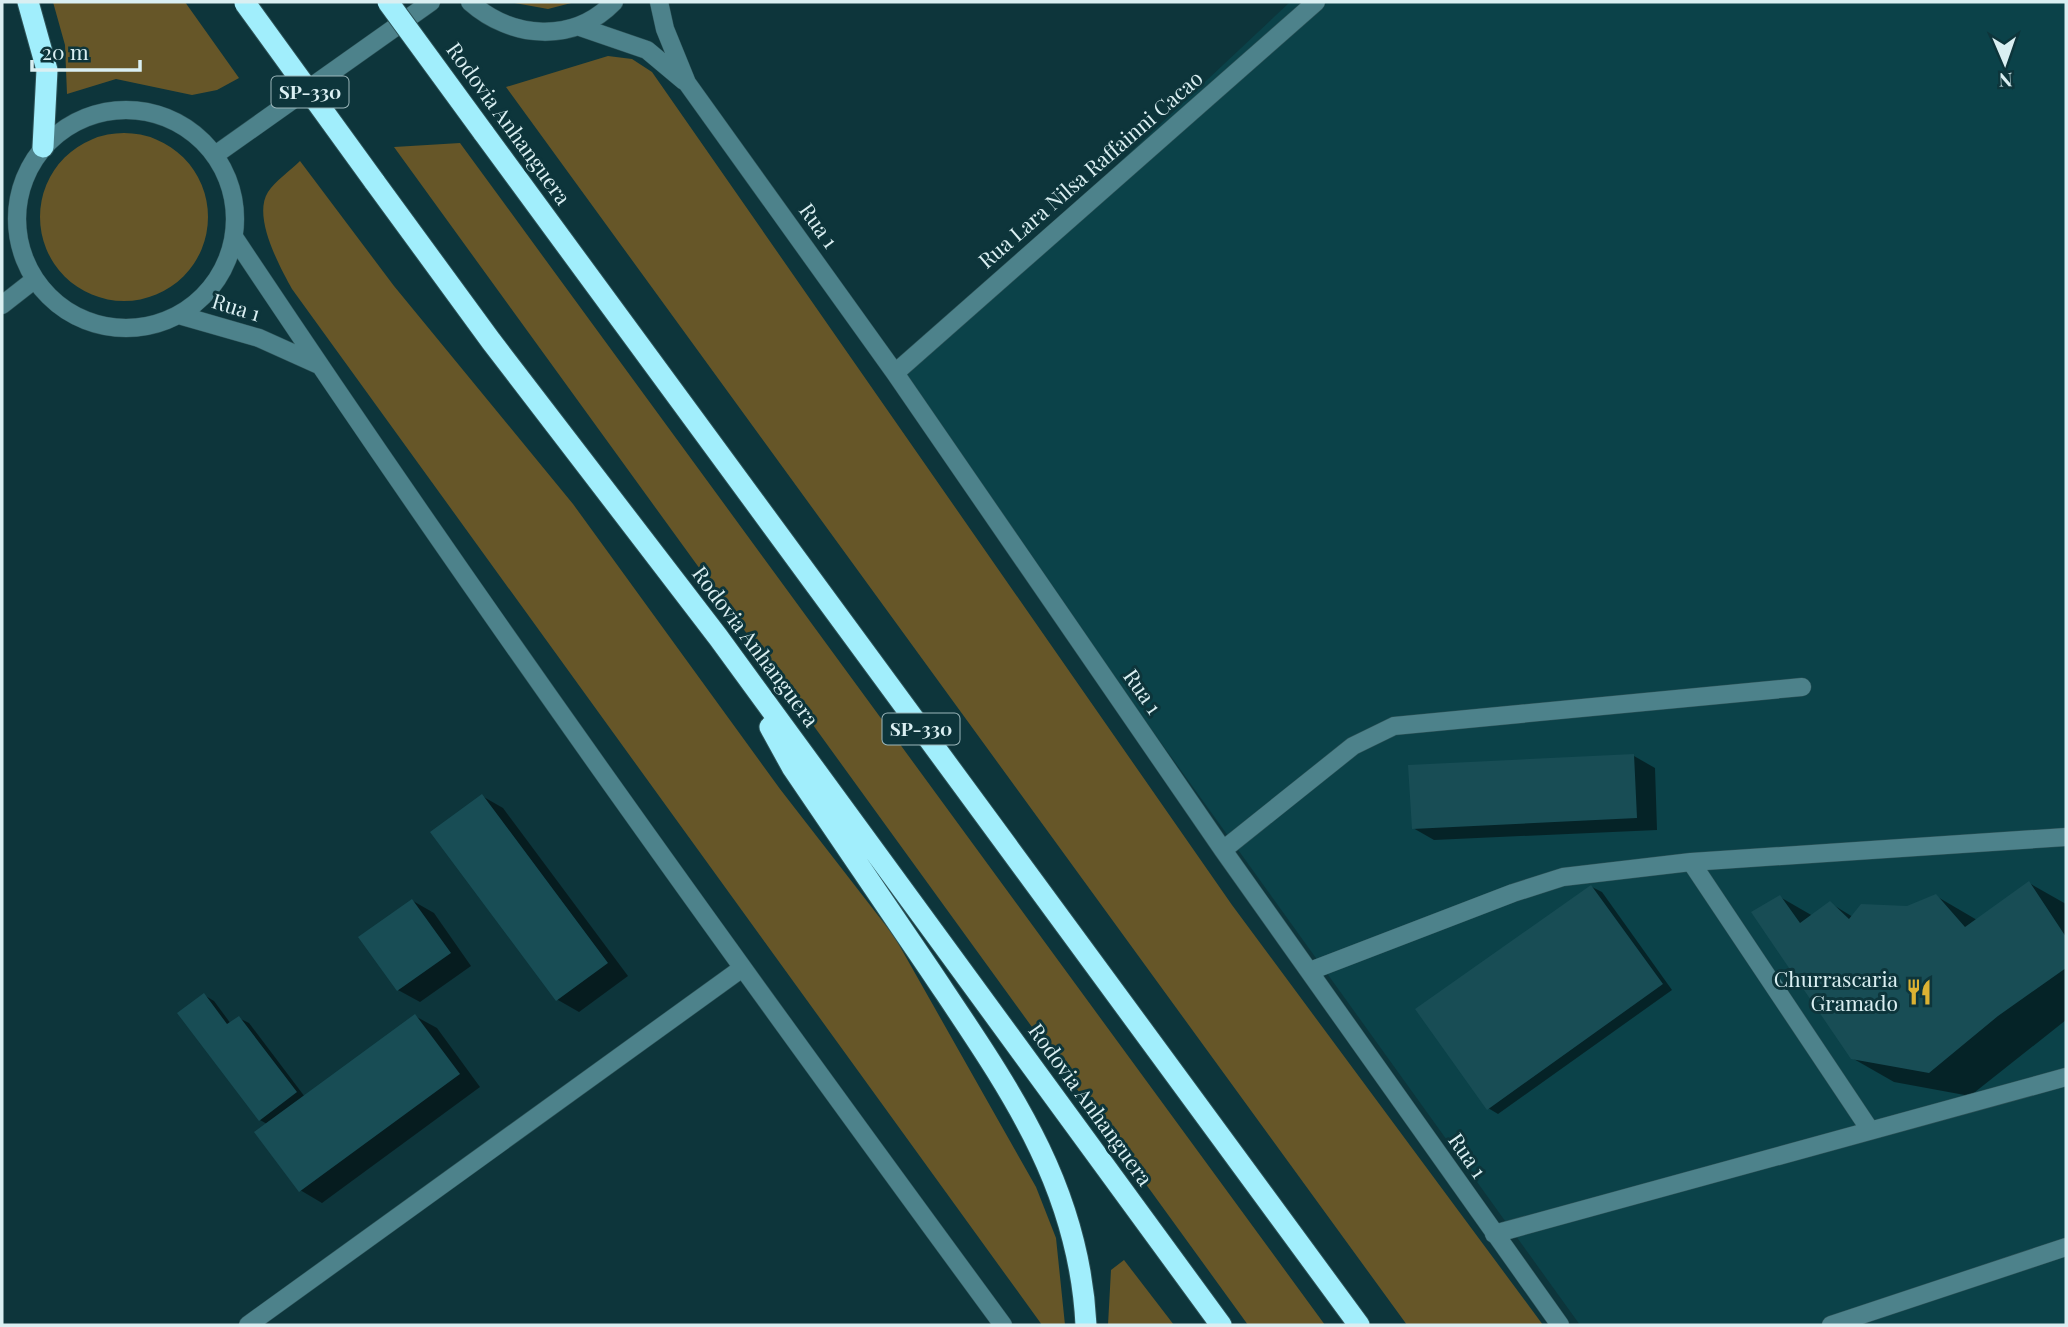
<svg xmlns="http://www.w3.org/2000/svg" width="2068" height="1327" font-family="'Playfair Display',serif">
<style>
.built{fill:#0b4249}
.green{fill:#665628}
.shadow{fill:#0007}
.building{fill:#184d55}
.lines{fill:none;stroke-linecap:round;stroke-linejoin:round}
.minor-casing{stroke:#2e5358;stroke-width:19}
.highway-casing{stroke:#2e5358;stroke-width:23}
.minor{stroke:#4d828b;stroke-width:18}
.highway{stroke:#a1eefc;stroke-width:21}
.highway-bridge-casing{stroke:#2e5358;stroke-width:23;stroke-linecap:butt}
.highway-bridge{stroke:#a1eefc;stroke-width:21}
.labels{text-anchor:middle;stroke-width:6;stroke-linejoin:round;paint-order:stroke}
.shield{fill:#0d353b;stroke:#9cb7bb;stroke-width:2}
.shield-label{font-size:19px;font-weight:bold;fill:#daeff2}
.street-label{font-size:21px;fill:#daeff2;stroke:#0d353b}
.poi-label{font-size:21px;fill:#daeff2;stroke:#0d353b;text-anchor:end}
</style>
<rect width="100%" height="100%" fill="#0d353b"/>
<path class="built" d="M1290,2H2066V1325H1580L895,373Z"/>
<path class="green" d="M53,2H185L239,78L217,90L192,95L116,79L67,94L65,45Z
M509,2H575L548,9Z
M608,56L632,59L652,72L1232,905L1543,1325H1407L506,87Z
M40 217a84 84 0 1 1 168 0a84 84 0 1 1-168 0Z
M460,143L1325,1325H1248L394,147Z
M300,161L394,286L573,504L780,789L894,936L1036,1187L1056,1238L1065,1325H1042L292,289C280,267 252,217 268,192C275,181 290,171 300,161Z
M1124,1260L1174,1325H1108L1111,1270Z"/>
<path class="shadow" d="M1634,756L1655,768L1657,830L1434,840L1413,828Z
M482,796L503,808L628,976L579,1012L558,1000L432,832Z
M2029,883L2066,904V1020L1970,1096L1894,1082L1852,1058L1780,897L1813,916L1830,903L1853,917L1907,908L1936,896L1977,920Z
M1592,887L1602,892L1672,990L1498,1114L1488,1108Z
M413,901L434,913L471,966L420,1002L398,990L361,937Z
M204,995L214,1001L231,1024L239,1018L249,1023L305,1097L415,1016L437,1028L480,1087L322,1203L300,1190L267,1124L260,1120Z"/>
<path class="building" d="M1634,754L1637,818L1412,829L1408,765Z
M482,794L608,963L556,1001L430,832Z
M2029,881L2066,937V968L1998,1016L1929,1073L1851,1059L1751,912L1780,895L1800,923L1830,901L1849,919L1861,904L1907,906L1936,894L1965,927Z
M1591,885L1663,984L1487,1110L1415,1009Z
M412,899L451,953L397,991L358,937Z
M204,993L227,1024L239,1016L297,1092L259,1121L177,1013Z
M415,1014L460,1074L299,1192L254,1132Z"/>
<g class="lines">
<g class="minor-casing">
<path id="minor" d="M470,2C512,39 573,44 614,2
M659,2L665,29L687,83L895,373L1223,850L1560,1325
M580,27L647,50L684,81
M17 219a109 109 0 1 1 218 0a109 109 0 1 1-218 0Z
M215,155L431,2
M234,237C480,607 740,967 1003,1325
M2,305L34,280
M179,315L259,338L319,365
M895,373L1316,2
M1223,850L1353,746L1394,726L1802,687
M1691,862L1870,1130
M1310,971L1513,893L1563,877L1691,862L2066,837
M1494,1234L2066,1077
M248,1325L741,969
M1831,1325L2066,1247"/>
</g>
<g class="highway-casing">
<path id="highway" d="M28,2L47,70L43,147
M483,132L1359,1325
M374,181L491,341L718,637L1221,1325
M770,727L792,767C838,835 884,902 930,970C1006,1084 1079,1183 1086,1325"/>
</g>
<use href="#minor" class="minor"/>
<use href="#highway" class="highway"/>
<g class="highway-bridge-casing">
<path id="highway-bridge" d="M388,2L483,132
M245,3L374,181"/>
</g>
<use href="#highway-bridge" class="highway-bridge"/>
</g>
<defs>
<g id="restaurant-bare" transform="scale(2.1)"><path d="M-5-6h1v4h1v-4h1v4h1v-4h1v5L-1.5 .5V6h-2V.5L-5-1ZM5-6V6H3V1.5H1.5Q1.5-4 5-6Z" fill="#dcb233" stroke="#0d353b" stroke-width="2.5" paint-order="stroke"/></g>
</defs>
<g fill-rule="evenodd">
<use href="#restaurant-bare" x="1919" y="992"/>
</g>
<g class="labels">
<g class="shield">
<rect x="271.5" y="76.5" width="77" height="31" rx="5"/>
<rect x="882.5" y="713.5" width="77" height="31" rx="5"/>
</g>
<g class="shield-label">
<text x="310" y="99">SP-330</text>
<text x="921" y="736">SP-330</text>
</g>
<g class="street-label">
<text transform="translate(508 124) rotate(54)" y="7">Rodovia Anhanguera</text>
<text transform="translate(1091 170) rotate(-41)" y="7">Rua Lara Nilsa Raffainni Cacao</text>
<text transform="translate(818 226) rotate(54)" y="7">Rua 1</text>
<text transform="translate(236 308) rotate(17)" y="7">Rua 1</text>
<text transform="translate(755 647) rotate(53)" y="7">Rodovia Anhanguera</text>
<text transform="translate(1142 692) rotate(55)" y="7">Rua 1</text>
<text transform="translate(1090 1105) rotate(54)" y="7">Rodovia Anhanguera</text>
<text transform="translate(1467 1156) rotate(55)" y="7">Rua 1</text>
</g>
<g class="poi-label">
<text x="1898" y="987">Churrascaria<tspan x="1898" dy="24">Gramado</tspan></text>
</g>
</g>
<rect width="2068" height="1327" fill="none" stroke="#daeff2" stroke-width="7"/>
<g transform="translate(2005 63) rotate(178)" stroke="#0d353b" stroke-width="5" paint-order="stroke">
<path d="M0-5L12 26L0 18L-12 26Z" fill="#daeff2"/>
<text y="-10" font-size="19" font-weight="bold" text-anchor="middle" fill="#daeff2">N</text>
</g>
<path d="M32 60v10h108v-10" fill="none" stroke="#daeff2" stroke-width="3.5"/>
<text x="42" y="60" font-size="21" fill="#daeff2" stroke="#0d353b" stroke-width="5" paint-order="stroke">20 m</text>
</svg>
